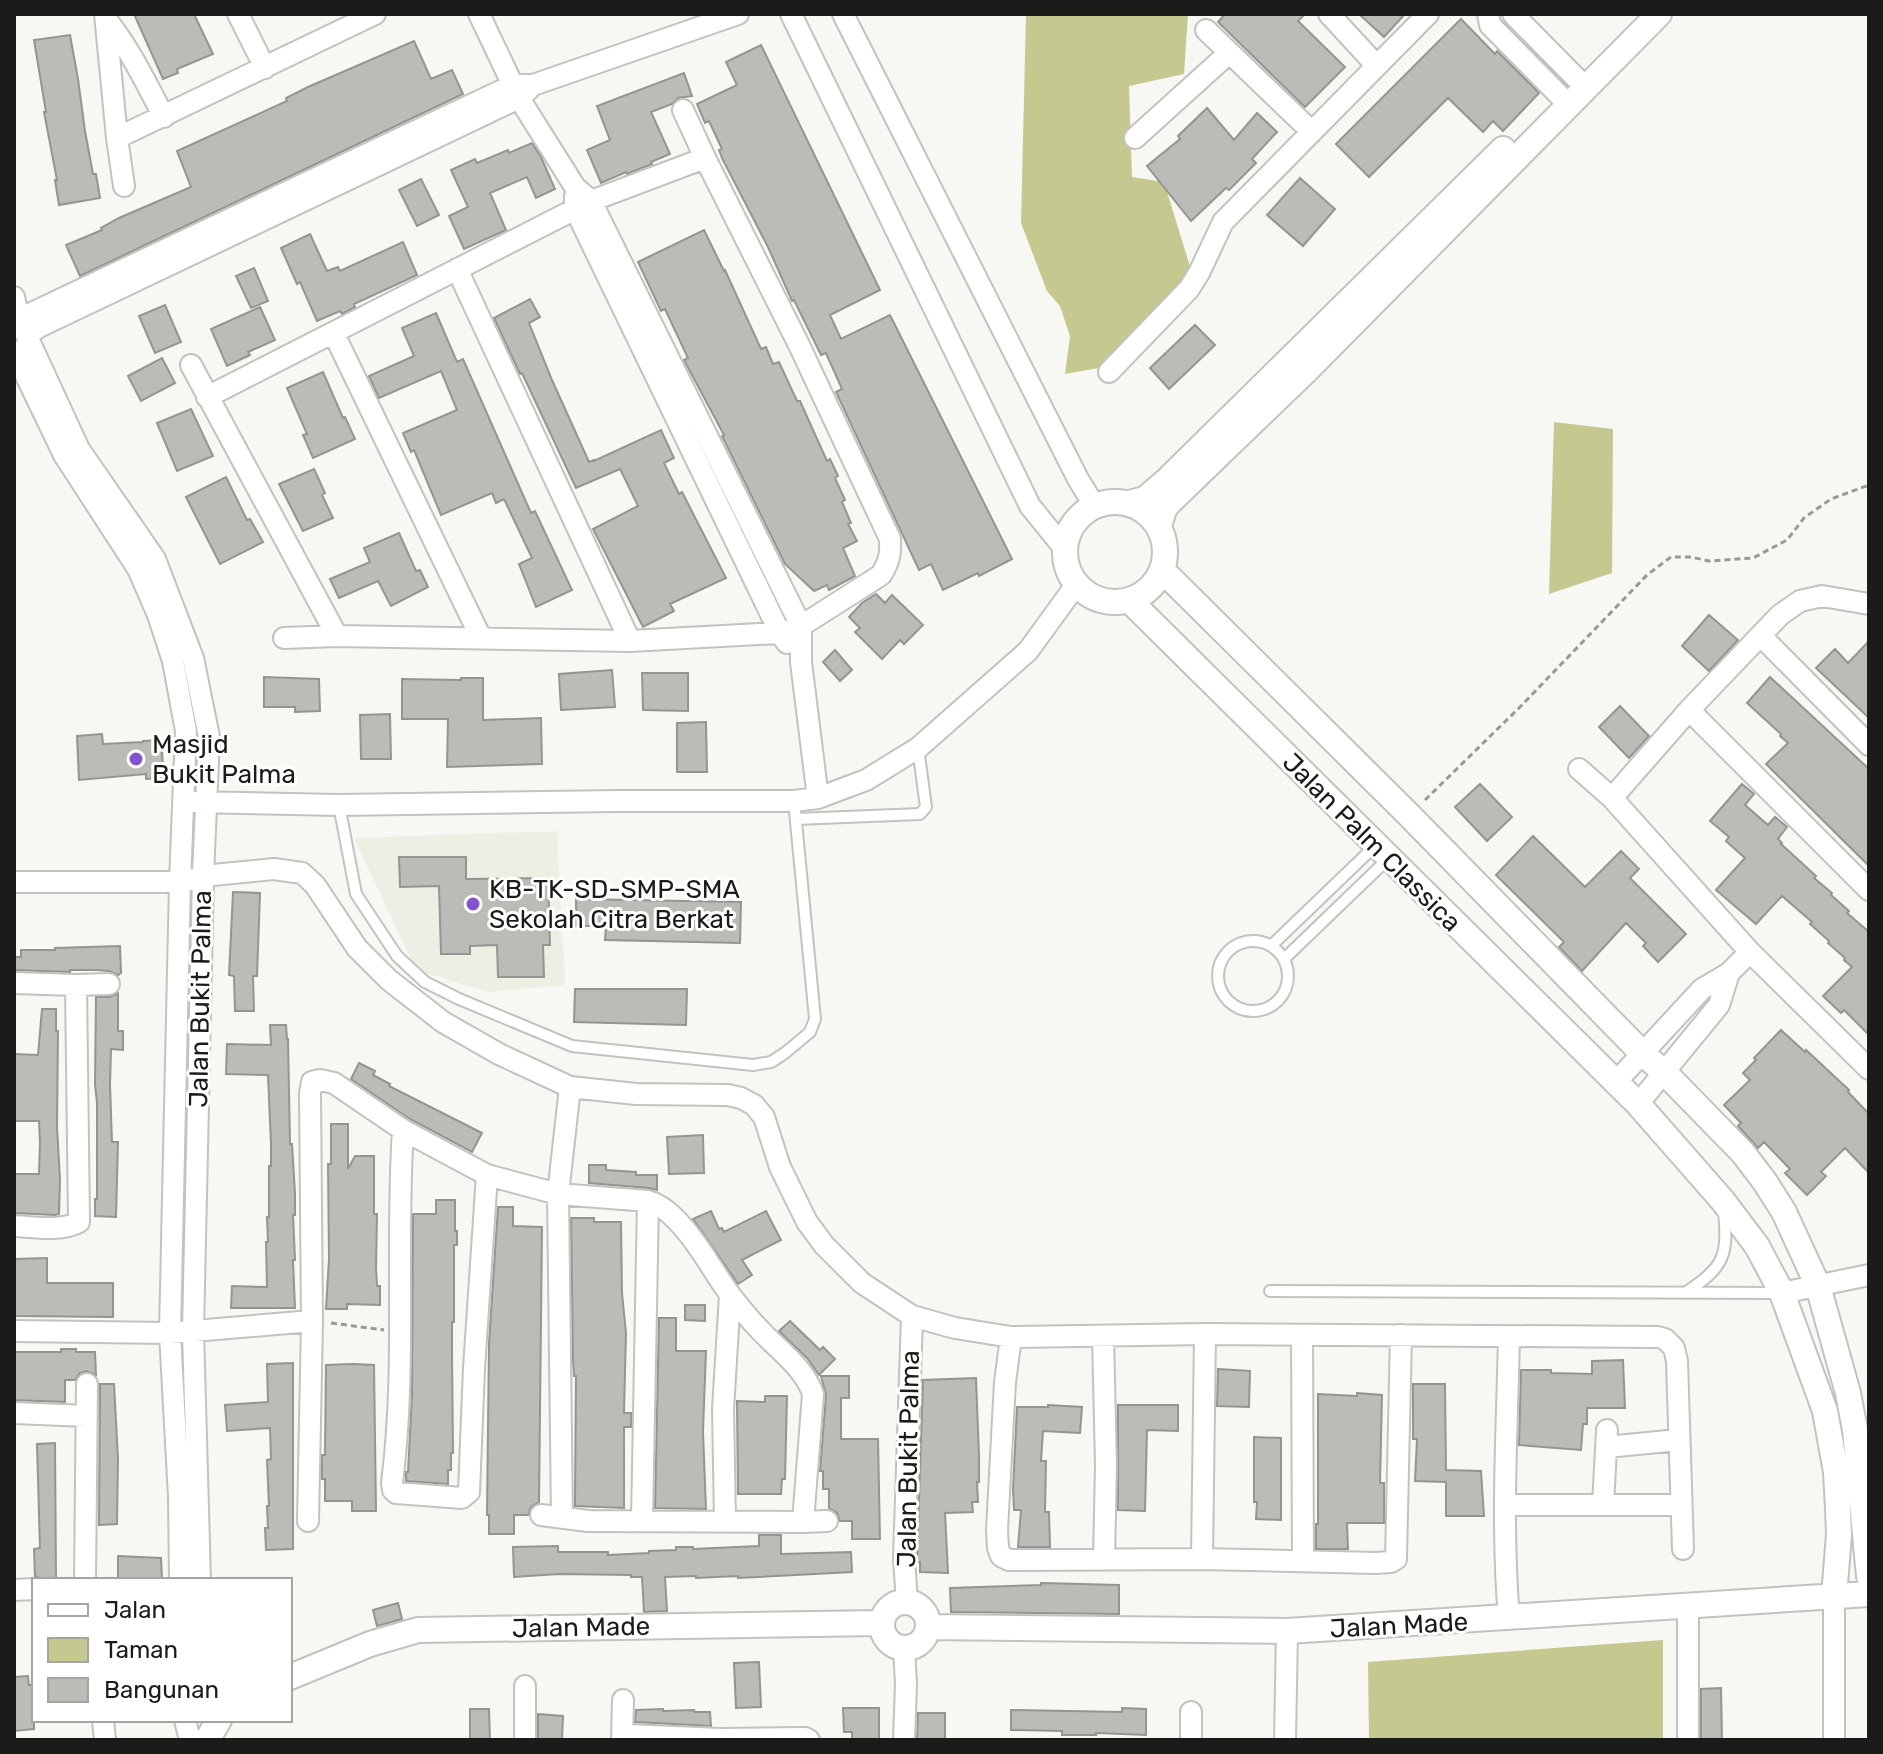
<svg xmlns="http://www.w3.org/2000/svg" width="1883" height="1754" font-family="Rubik,sans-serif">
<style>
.built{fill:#eeefe4}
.green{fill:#c5c98f}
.building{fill:#bbbbb8;stroke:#949491;stroke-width:2}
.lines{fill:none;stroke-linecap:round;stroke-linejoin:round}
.service-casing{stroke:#c2c3bf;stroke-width:14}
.minor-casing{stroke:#c2c3bf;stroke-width:24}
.tertiary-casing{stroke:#c2c3bf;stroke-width:28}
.path{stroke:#989896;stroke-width:3;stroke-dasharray:6 4;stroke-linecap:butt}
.service{stroke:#fff;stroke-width:10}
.minor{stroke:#fff;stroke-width:20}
.tertiary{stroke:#fff;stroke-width:24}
.poi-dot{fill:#8255cf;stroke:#fffffe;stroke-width:3}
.labels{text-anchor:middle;stroke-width:6;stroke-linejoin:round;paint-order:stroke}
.poi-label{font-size:26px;fill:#1b1b1a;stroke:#fffffe;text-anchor:start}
.street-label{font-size:26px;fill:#1b1b1a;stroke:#fffffe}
</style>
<rect width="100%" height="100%" fill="#f7f7f4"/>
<path class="built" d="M557,831L565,985L488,992L416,970L354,838Z"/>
<path class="green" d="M1026,14H1188L1184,74L1129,86L1132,177L1164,182L1192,273L1099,368L1065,374L1070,336L1060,306L1047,291L1021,223Z
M1554,422L1613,429L1612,573L1549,594Z
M1663,1640V1740H1369L1368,1662Z"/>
<path class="building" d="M134,14H194L213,54L177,69L178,73L163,79Z
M1225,14H1305L1298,21L1345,67L1305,107L1218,22Z
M1359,14H1405L1384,37Z
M1461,19L1495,54L1497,51L1539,93L1503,131L1493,121L1483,132L1448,98L1369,177L1336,144Z
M70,35L78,79L85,131L93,174H96L100,198L59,205L55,180H57L44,112H46L34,40Z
M414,41L431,79L452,70L463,94L80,276L66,245L102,230L101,228L119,218L191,187L177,151L287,101L286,98L308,87Z
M761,45L880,290L830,315L841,339L890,315L1012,559L979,576L978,573L943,590L931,564L919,570L836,392L842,389L826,353L821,355L794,300L792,301L768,247L723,160L719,150L722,149L709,121L705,123L697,104L737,85L726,62Z
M684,73L692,96L678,98L672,104L651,112L670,154L651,162L652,164L627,174L626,172L601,183L587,150L610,140L597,106Z
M1207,108L1234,140L1257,113L1277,132L1252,159L1256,163L1229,190L1226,188L1191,221L1147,166L1180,139L1178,136Z
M532,143L541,157L555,189L536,198L527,177L490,193L506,230L464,249L449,216L468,207L451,170L475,159L477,163L508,150L509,153Z
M1300,178L1335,209L1303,246L1267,215Z
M421,179L439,215L417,226L399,190Z
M704,230L724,271L725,270L761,349L766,347L773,364L779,362L797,401H800L827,461L830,459L838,476L835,478L845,500L842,502L851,523L848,524L857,541L843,548L855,576L829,590L827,585L814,591L785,564L722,436L724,435L684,360L688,358L665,309L661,311L638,262Z
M310,234L327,271L338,267L340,271L403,242L417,275L354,304L355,307L342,314L340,311L317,321L300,282L297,284L281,248Z
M254,268L268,301L251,308L236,276Z
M530,299L540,317L529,323L552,380L589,462L594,460V461L661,430L674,458L664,463L679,494L682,492L726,578L670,604L674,611L643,627L593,529L638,506L626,481L620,469L576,488L522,373L520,374L494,318Z
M165,305L181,342L155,353L139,316Z
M260,307L275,340L248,352L250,355L227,366L211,329Z
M436,313L457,362L463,359L531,513L535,511L572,590L536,607L519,564L532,558L504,499L496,503L492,493L441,515L414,450L411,452L403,433L457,410L441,371L379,398L369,376L414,356L402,328Z
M1195,325L1215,345L1169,389L1150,368Z
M162,358L175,383L141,401L128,376Z
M323,372L343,418L345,417L355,439L313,458L303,435L307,434L287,388Z
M191,409L213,456L177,471L157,423Z
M314,469L325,493L322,495L333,518L303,531L279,484Z
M226,477L247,520L250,519L263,542L220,564L186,497Z
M399,533L416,571L420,570L428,587L391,606L378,581L339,598L330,579L370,562L364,548Z
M876,594L885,603L892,595L923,625L904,644L900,640L882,659L855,632L860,628L849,617L862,603Z
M1709,615L1738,640L1709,671L1682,646Z
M1869,641V718L1816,668L1835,649L1848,663Z
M835,650L852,670L840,681L823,662Z
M612,670L615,707L561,710L559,674Z
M642,673H688V711L643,710Z
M264,677L319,679L320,711L295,712V707H264Z
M1770,677L1869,769V866L1766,764L1788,743L1780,736L1781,734L1747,703Z
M461,678H483V720L541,718L542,764L447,767L448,719H402V679L461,680Z
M1620,706L1649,736L1629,758L1599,727Z
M390,714L391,759H361L360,715Z
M706,722L707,772H677V723Z
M102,734L103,744L143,742V741L161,740L164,778L146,779V774L79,780L77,736Z
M1480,784L1512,817L1487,841L1455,807Z
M1742,784L1754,794L1745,805L1768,825L1775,817L1787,827L1778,839L1782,843L1781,844L1816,876L1814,878L1832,893L1831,895L1849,911L1847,913L1869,932V1035L1844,1010L1841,1013L1823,996L1852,967L1844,960L1845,958L1828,943L1829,941L1810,924L1812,922L1782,896L1756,924L1716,890L1745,858L1726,841L1729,837L1710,821Z
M1533,836L1585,887L1621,851L1639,869L1630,878L1686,934L1658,962L1643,946L1646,943L1626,923L1582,971L1559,947L1564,942L1496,875Z
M399,857H466V879L548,878L550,945H543L544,977H498L497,945L470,946V954H441L439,886L400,887Z
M233,892L260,893L257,976H253L254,1011H235L234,976L229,975Z
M576,899L741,902L740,943L605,940L606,926H576Z
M120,946L121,973L118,975L109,971L96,970H70V972L14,970V957H21V950H55V948Z
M575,989H687L686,1025L574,1022Z
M118,993V1031H123V1050L111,1049L110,1085L112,1142H118L116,1217L95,1216V1199H97V1103L95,1084L96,997H110Z
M42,1009H56V1031H58L57,1127L60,1179L59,1214L55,1215L14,1213V1174H39L40,1142L39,1121H14V1054L38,1055Z
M270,1025H286L287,1039H288L290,1144H292L295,1194V1215H293L295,1260H293L295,1308H231L232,1286L267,1287L266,1242H268L267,1217H269V1166H271V1144L268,1075L226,1074L227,1044L271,1045Z
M1781,1030L1805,1052L1806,1050L1849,1090L1848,1092L1869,1114V1173L1845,1148L1821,1172L1826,1176L1807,1195L1785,1173L1790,1169L1764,1142L1758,1148L1738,1126L1741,1123L1724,1105L1750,1080L1743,1073L1756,1060L1754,1058Z
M359,1063L375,1071L373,1075L390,1084L389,1086L482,1133L472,1152L410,1119L351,1079Z
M331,1124H348V1169L355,1156H374V1214H377L376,1268L377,1286H380V1305L347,1304V1309H326L329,1259L328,1164H331Z
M703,1135L704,1173L669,1174L667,1137Z
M589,1165H606V1170L636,1172V1175H657V1190L649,1188L589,1183Z
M436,1200H455V1231H457V1245H454V1322H452V1352L453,1453H451V1470H448V1484L406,1481V1472H408L412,1395L413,1214H436Z
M498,1207H513V1226L542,1227L539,1502L531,1507L528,1515H514V1534H489V1515H487L489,1343Z
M711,1211L719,1229L722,1228L724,1232L766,1211L781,1240L742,1260L752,1275L738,1284L693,1219Z
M571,1218H594V1222H621L622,1293L626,1333L624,1413H631V1427H624V1508L575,1506L576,1376H574L573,1359Z
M47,1258V1283H113V1317L14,1316V1259Z
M685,1305H705V1321L685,1320Z
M659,1318H676V1351H706L703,1432L706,1509L655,1508Z
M790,1321L820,1350L823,1347L835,1359L819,1375L807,1358L779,1331Z
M61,1349H76V1352H95L96,1375L86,1371L80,1373L75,1380H65V1402L14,1400V1352H61Z
M1623,1360L1625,1408H1587V1424H1583L1581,1450L1519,1445L1521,1370H1551V1373L1592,1374V1361Z
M293,1363V1549L266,1550L265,1528H268L267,1506H269L267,1460L271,1459L270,1428L227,1431L225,1405L268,1402L267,1364Z
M353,1364L374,1365L376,1511H352V1501H325V1479H322V1455H325L326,1365Z
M1218,1369L1250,1371L1249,1407L1217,1406Z
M821,1376H849V1398H841V1439H878L880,1539H852V1521H840L837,1513L829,1508V1489H823V1471H820L826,1395Z
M976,1378L979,1456V1482H977L978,1502H972L973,1512L945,1513L948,1573L920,1572V1562H917V1559L923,1380Z
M100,1384H114L118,1459L117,1524L99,1525Z
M1413,1384H1445L1446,1470L1481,1471L1484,1516H1446V1482L1415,1481L1417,1439H1413Z
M1357,1393L1382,1395L1380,1483H1384V1523H1347L1348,1549H1316V1524H1318V1394L1357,1396Z
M765,1396H787L785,1479H782L781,1494H738L737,1401L765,1402Z
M1048,1405L1082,1407L1080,1433L1043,1431L1041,1461H1046L1045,1512H1049L1050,1547H1018L1021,1510H1014L1013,1490L1017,1407H1048Z
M1118,1405H1178V1431L1147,1430L1145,1511L1118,1510Z
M1254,1437L1281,1438V1520L1256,1519L1257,1502H1254Z
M55,1443L56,1580H43L35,1576L34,1549L40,1548L37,1444Z
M759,1535H781V1554L851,1552L852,1572L738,1578V1576L696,1578V1576L665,1577L667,1611L644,1612L642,1577H631V1575L559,1574L514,1577L513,1547L558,1546V1552H608V1555L649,1553V1551L676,1550V1547H693V1549L759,1546Z
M118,1556L161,1558L162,1580H118Z
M1041,1583L1119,1585V1614L951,1612L950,1588L1041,1585Z
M398,1603L402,1619L377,1626L373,1610Z
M759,1662L761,1707L736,1708L734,1663Z
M28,1676L29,1685H34V1729L14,1731V1677Z
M1721,1688L1722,1740H1701V1689Z
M843,1708H879V1740H852V1732H844Z
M1122,1708L1146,1709V1735L1096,1733V1735H1062V1731L1011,1730V1710L1122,1712Z
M470,1709H489L490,1740H470Z
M663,1709V1711L694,1710L695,1712H710L711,1726L635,1722L636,1710Z
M918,1713H945V1740H917Z
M538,1714L563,1716L562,1740H538Z"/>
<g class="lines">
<g class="service-casing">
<path id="service" d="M339,805L356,894L397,956L425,982L459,999L572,1046L753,1065L771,1062L785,1053L810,1032L815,1019L794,801
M796,819L920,814L926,807L918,748
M1218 976a35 35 0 1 1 70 0a35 35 0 1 1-70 0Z
M1271,946L1376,845
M1284,959L1389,858
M1270,1291L1779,1293
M1688,1291C1725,1266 1728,1255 1724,1211"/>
</g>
<g class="minor-casing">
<path id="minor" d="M105,14L117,138L124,186
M238,14L265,68
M479,14L519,98L575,187L591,201L801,626V662L818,798
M791,14L1030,506L1064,548
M843,14L1078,479L1094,505
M1329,14L1376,65
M1488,14L1490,25L1569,105
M1513,14L1586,88
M106,19C130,49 146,83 164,117
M1206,30L1312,132
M117,138L375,14
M1135,138L1229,53
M575,196V209L780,633L787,643
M457,269L630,641
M14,297L19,319L79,449L155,559L193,658L209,737L203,876L193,1331L200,1580
M19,319L513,85H533L738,14
M334,334L481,638
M26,335L41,326L519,98L529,89
M14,351L64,455L138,569L158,615L173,661L186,731L180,882L170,1333L179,1497L180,1580
M191,365L337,636
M1109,372L1189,289L1199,273L1223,222L1428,14
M207,397L591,201L705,158
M1761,636L1869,745
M284,638L337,636L630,641L780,633L801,626L881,575C889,562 891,554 890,539L799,345L705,158L683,110
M1689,710L1869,890
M1579,769L1612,798L1750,952L1869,1069
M1612,798L1689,710L1780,615L1800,601L1822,596L1869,604
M195,802L339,805L616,801H794L818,798L866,780L918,748L1028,651L1076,585
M14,882H180L203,876L274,869L302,873L315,885L357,948L389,980L443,1022L499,1054L570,1087L636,1094L728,1095L741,1098L754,1105L764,1117L780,1167L807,1222L824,1245L862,1283L912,1316L955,1328L1011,1337L1205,1334L1658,1337L1665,1339L1674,1348L1677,1361L1683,1549
M14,983L76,985L109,984
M1615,1083L1702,989L1729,973L1750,952
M1638,1104L1719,1005L1729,973
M403,1130C395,1247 407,1366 392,1483L393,1490L396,1493L462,1498L469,1492L474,1368L487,1175
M14,1226C34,1227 61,1232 79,1222L76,985
M1782,1293L1869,1275
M14,1331L170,1333L312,1321
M1302,1335L1303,1560
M1103,1336L1106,1465L1104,1559
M1011,1337L1005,1382L997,1530L998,1548L1001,1556L1009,1560L1202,1559L1376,1563L1391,1562L1396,1559L1401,1335
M14,1413L87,1416
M1607,1447L1678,1440
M1505,1505H1681
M1603,1505L1607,1430
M541,1515L588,1521L803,1522L827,1521
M562,1517L558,1194L570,1087
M308,1521L312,1321L310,1093L312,1082L320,1080L334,1083L403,1130L487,1175L558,1194L648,1201C662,1205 672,1215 682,1226C701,1247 714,1273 731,1296C740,1307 749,1319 759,1329C778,1350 804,1367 813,1394L803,1522
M642,1521L648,1201
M725,1521L723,1409L730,1295
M1202,1559L1205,1334
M85,1580L87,1384
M14,1590L34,1589
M1834,1596V1740
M907,1602L904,1559L912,1316
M1688,1605V1740
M1509,1618C1501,1525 1507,1431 1509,1337
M1191,1712V1740
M103,1720L105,1740
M185,1720L190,1740
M624,1738L629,1735L720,1739L805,1738L809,1740
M525,1740V1686
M622,1740L623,1700
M904,1740L906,1684L904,1649
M1285,1740L1287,1631"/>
</g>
<g class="tertiary-casing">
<path id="tertiary" d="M1065 552a50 50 0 1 1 100 0a50 50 0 1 1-100 0Z
M1129,503L1145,499L1165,482L1503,149
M1159,526L1165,507L1174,498L1307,370L1659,14
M1162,570L1409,815L1643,1054L1665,1073L1743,1153L1765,1182L1784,1212L1818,1286L1848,1393L1855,1430L1869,1576
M1129,600L1638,1104L1723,1201L1757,1246L1782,1293L1825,1411L1836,1472L1838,1508L1839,1535L1834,1596
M882 1625a23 23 0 1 1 46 0a23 23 0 1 1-46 0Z
M928,1627L1287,1631L1869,1594
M290,1677L370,1644L418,1630L881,1623
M207,1740L219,1720"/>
</g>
<path class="path" d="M1425,800L1520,707L1647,575L1671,557H1691L1709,561L1753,558L1787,540L1804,518L1831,499L1869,485
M331,1323L384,1330"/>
<use href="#service" class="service"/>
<use href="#minor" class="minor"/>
<use href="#tertiary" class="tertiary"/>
</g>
<g class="poi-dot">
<circle cx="136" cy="759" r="8"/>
<circle cx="473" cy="904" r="8"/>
</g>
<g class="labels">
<g class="poi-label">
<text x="152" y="753">Masjid<tspan x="152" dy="30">Bukit Palma</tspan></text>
<text x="489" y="898">KB-TK-SD-SMP-SMA<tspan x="489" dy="30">Sekolah Citra Berkat</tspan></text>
</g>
<g class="street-label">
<text transform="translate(1372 842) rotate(45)" y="9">Jalan Palm Classica</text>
<text transform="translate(200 999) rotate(-89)" y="9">Jalan Bukit Palma</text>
<text transform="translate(908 1459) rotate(-89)" y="9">Jalan Bukit Palma</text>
<text transform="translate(1399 1625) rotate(-3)" y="9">Jalan Made</text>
<text transform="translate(581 1627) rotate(-1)" y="9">Jalan Made</text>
</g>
</g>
<rect width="1883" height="1754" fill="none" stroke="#1b1b1a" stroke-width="32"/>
<rect x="32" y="1578" width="260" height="144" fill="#fffffe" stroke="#a4a4a3" stroke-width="2"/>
<rect x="48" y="1604" width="40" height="12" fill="#ffffff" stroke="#a4a4a3" stroke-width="2"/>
<text x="104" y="1618" font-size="24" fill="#1b1b1a">Jalan</text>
<rect x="48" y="1638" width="40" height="24" fill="#c5c98f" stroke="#a4a4a3" stroke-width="2"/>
<text x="104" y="1658" font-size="24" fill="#1b1b1a">Taman</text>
<rect x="48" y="1678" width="40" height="24" fill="#bbbbb8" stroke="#a4a4a3" stroke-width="2"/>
<text x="104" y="1698" font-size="24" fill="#1b1b1a">Bangunan</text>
</svg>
